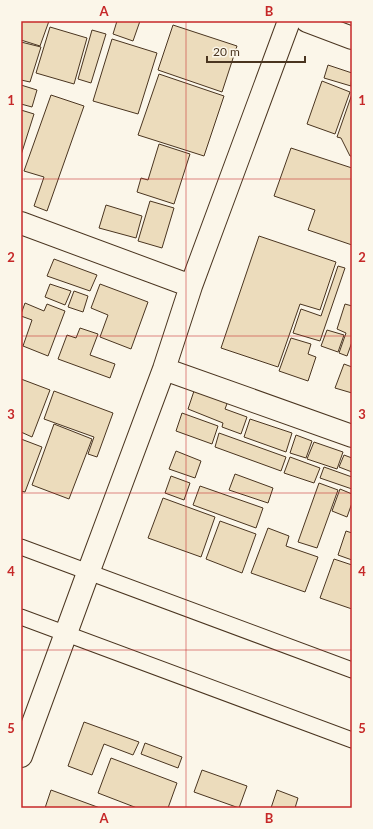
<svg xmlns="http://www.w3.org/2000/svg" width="373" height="829" font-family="Lato,sans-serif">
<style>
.building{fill:#ecdcbc;stroke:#4a3520}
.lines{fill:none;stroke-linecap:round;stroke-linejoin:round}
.service-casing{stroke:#4a3520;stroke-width:17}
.minor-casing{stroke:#4a3520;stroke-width:24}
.service{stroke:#fbf6e9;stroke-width:15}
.minor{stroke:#fbf6e9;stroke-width:22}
.grid{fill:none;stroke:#c62828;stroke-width:1;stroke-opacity:0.55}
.neatline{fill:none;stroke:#c62828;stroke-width:1.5}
.grid-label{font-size:13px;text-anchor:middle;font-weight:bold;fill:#c62828}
</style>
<rect width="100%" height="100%" fill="#fbf6e9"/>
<path class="building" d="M21,21H49L40,46L21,40Z
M117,21H140L133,41L113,34Z
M173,25L237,46L222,92L158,70Z
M50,27L87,38L74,84L36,73Z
M92,30L106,34L91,83L78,79Z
M112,39L157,53L138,114L93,101Z
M21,42L41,47L30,82L21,80Z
M328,65L352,73L351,86L324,78Z
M159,74L224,96L204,156L138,135Z
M322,81L350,92L335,134L307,124Z
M21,85L37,90L32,107L21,104Z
M352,94V156H350L341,138L337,137Z
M51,95L84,106L47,211L34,206L44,177L24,171Z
M21,110L34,114L21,155Z
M159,144L190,154L174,204L137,192L141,178L148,180Z
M291,148L352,168V245L308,230L315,210L274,196Z
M150,201L174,208L162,248L138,241Z
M106,205L142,216L136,238L99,228Z
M259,236L336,262L320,310L300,304L278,367L221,348Z
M54,259L97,275L90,291L47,276Z
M338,266L345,268L320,341L293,333L301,309L321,316Z
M50,284L71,291L65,305L45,297Z
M100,284L148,302L131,349L100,337L108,315L91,308Z
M74,291L88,296L83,312L68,307Z
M25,303L44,311L47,304L65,311L48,356L23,346L32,320L21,316V314Z
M345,304L352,306V342L347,356L339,353L346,333L337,329Z
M80,328L98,334L90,355L115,364L110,378L58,359L67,335L76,338Z
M327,330L344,335L338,352L321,346Z
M291,338L311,344L308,354L316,357L308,381L279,371Z
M344,364L352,367V393L335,388Z
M21,379L50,390L32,437L21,432Z
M195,388L228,401L225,409L247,417L241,434L222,427L223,423L188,409Z
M54,391L113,413L97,457L88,454L94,437L44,419Z
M182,413L218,426L212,444L176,431Z
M250,419L292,433L286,452L244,437Z
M54,424L92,439L69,499L32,485Z
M219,433L286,457L281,471L215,447Z
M296,435L312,441L306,458L290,453Z
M21,439L42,447L25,492L21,491Z
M314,442L343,452L337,469L307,459Z
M176,451L201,461L195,478L169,469Z
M344,455L352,458V472L339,467Z
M290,457L320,468L314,483L284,473Z
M324,467L352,477V489L320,478Z
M235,474L273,488L268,503L229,490Z
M171,476L190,483L184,500L165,493Z
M319,483L338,490L317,548L298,542Z
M200,486L263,508L256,528L193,505Z
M340,489L352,494V503L347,517L332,511Z
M163,498L215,517L201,557L148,538Z
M220,521L256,534L242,573L206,559Z
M268,528L289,536L286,546L318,557L305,592L251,573Z
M346,531L352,533V560L338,555Z
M334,559L352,565V609L320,598Z
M84,722L139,742L133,755L104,744L92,775L68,766Z
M145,743L182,757L178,768L141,754Z
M111,758L177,783L168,808H137L98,793Z
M202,770L247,786L239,808L194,792Z
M51,790L100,808H45Z
M277,790L298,798L295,808H271Z"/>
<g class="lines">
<g class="service-casing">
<path id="service" d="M21,547L352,670
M21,617L352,740"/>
</g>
<g class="minor-casing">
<path id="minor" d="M307,21L352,38
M21,223L191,286
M164,369L352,436
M21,756L88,573L164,369L191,286L289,21"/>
</g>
<use href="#service" class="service"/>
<use href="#minor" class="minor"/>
</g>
<path class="grid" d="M186,21V808M21,179H352M21,336H352M21,493H352M21,650H352"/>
<rect width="373" height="829" fill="none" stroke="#fbf6e9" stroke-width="44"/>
<path d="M207 56v6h98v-6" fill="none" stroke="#4a3520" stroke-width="2"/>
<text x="213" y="56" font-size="12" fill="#4a3520" stroke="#fbf6e9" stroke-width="3" paint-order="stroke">20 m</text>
<rect x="22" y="22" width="329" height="785" class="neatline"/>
<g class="grid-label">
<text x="104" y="16">A</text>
<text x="269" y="16">B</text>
<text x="11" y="105">1</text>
<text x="362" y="105">1</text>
<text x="11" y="262">2</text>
<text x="362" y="262">2</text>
<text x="11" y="419">3</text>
<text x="362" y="419">3</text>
<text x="11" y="576">4</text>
<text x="362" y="576">4</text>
<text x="11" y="733">5</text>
<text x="362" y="733">5</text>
<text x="104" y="823">A</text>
<text x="269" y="823">B</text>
</g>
</svg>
